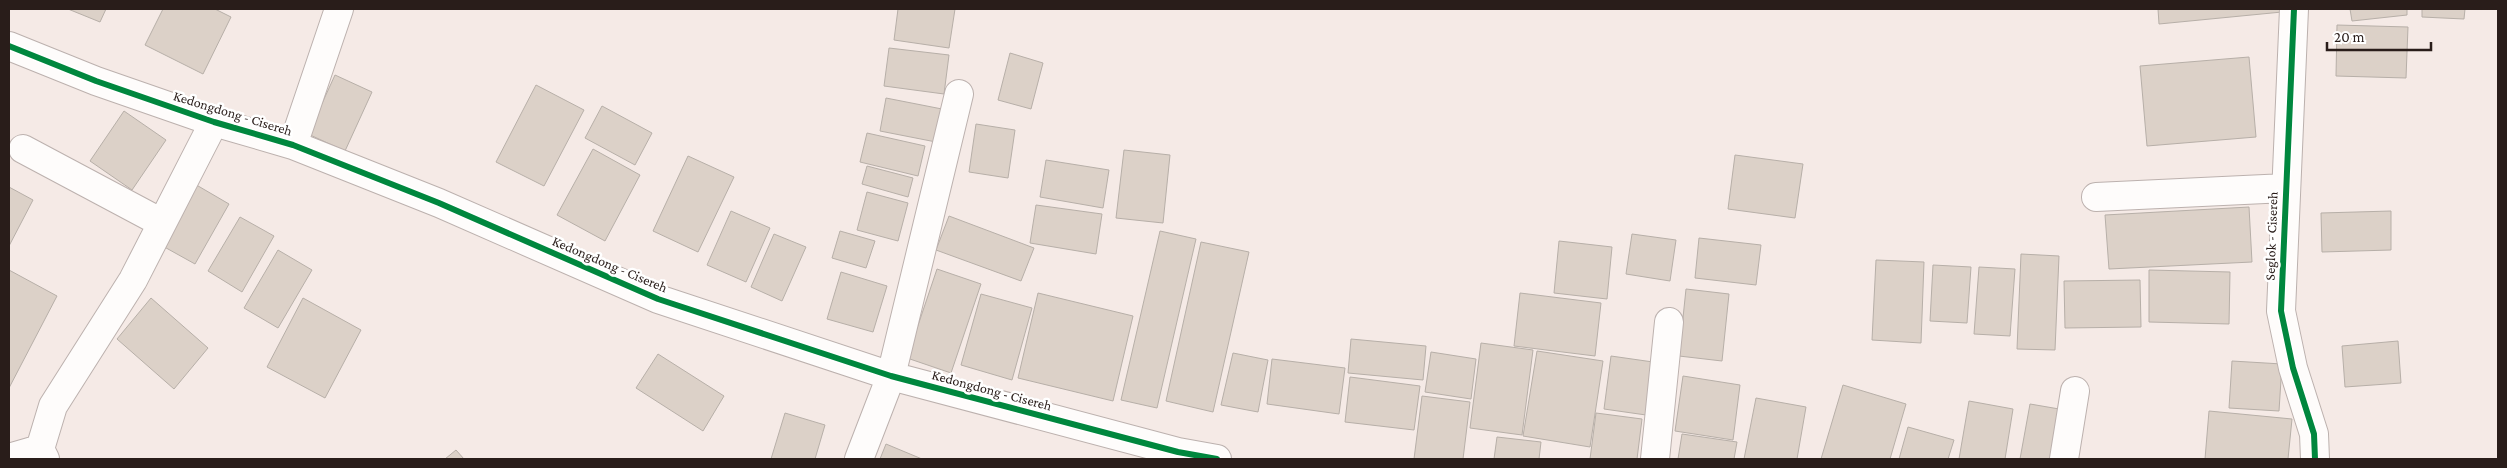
<svg xmlns="http://www.w3.org/2000/svg" width="2507" height="468" font-family="'Crimson Pro',serif">
<style>
.building{fill:#dcd1c8;stroke:#b7afa8}
.lines{fill:none;stroke-linecap:round;stroke-linejoin:round}
.minor-casing{stroke:#bcb1ae;stroke-width:30}
.minor{stroke:#fefcfb;stroke-width:28}
.cycleway-casing{stroke:#fff;stroke-width:9}
.cycleway{stroke:#00873e;stroke-width:6}
.labels{text-anchor:middle;stroke-width:5;stroke-linejoin:round;paint-order:stroke}
.street-label{font-size:14px;fill:#291d1a;stroke:#fff}
</style>
<rect width="100%" height="100%" fill="#f5eae6"/>
<path class="building" d="M68,9H106L100,22Z
M163,9H215L231,17L203,74L145,45Z
M898,9H955L949,48L894,40Z
M2158,9H2282V12L2159,24Z
M2350,9H2407V15L2352,21Z
M2422,9H2465L2464,19L2422,17Z
M2337,25L2408,27L2406,78L2336,76Z
M889,48L949,55L944,94L884,86Z
M1010,53L1043,63L1031,109L998,100Z
M2249,57L2256,137L2147,146L2140,66Z
M335,75L372,92L345,151L308,134Z
M536,85L584,110L544,186L496,162Z
M886,98L942,109L936,142L880,131Z
M602,106L652,133L635,165L585,138Z
M124,111L166,140L132,190L90,161Z
M976,124L1015,130L1008,178L969,172Z
M867,133L925,146L918,176L860,162Z
M593,149L640,175L605,241L557,215Z
M1124,150L1170,155L1163,223L1116,218Z
M1735,155L1803,164L1795,218L1728,209Z
M688,156L734,177L698,252L653,231Z
M1046,160L1109,170L1103,208L1040,197Z
M867,166L913,178L908,197L862,184Z
M193,183L229,204L195,264L159,244Z
M9,187L33,200L9,246Z
M867,192L908,203L898,241L857,230Z
M1036,205L1102,214L1096,254L1030,243Z
M2249,207L2252,262L2109,269L2105,215Z
M731,211L770,228L746,282L707,265Z
M2391,211V250L2322,252L2321,213Z
M949,216L1034,248L1021,281L936,250Z
M240,217L274,236L242,292L208,271Z
M840,231L875,241L866,268L832,258Z
M1160,231L1196,239L1157,408L1121,400Z
M774,234L806,247L782,301L751,287Z
M1632,234L1676,240L1670,281L1626,274Z
M1699,238L1761,245L1756,285L1695,278Z
M1559,241L1612,247L1607,299L1554,293Z
M1201,242L1249,252L1213,412L1166,401Z
M278,250L312,270L278,328L244,308Z
M2021,254L2059,256L2055,350L2017,349Z
M1876,260L1924,262L1921,343L1872,340Z
M1933,265L1971,267L1967,323L1930,321Z
M1979,267L2015,269L2010,336L1974,334Z
M937,269L981,284L951,373L907,358Z
M9,270L57,296L9,388Z
M2149,270L2230,272L2229,324L2149,322Z
M841,272L887,286L873,332L827,319Z
M2140,280L2141,327L2065,328L2064,281Z
M1686,289L1729,294L1722,361L1679,356Z
M1038,293L1133,316L1113,401L1018,378Z
M1520,293L1601,303L1595,356L1514,346Z
M981,294L1032,308L1012,380L961,365Z
M151,298L208,348L174,389L117,339Z
M303,298L361,330L325,398L267,367Z
M1351,339L1426,346L1423,380L1348,373Z
M2398,341L2401,383L2345,387L2342,346Z
M1481,343L1533,350L1522,435L1470,428Z
M1537,351L1603,361L1590,447L1523,436Z
M1431,352L1476,359L1471,399L1425,392Z
M1233,353L1268,360L1258,412L1221,405Z
M658,354L724,396L703,431L636,388Z
M1611,356L1653,362L1646,415L1604,409Z
M1272,359L1345,368L1339,414L1267,404Z
M2232,361L2282,364L2279,411L2229,408Z
M1683,376L1740,385L1733,440L1675,431Z
M1350,377L1420,386L1414,430L1345,422Z
M1843,385L1906,404L1890,459H1821Z
M1422,396L1470,402L1463,459H1414Z
M1756,398L1806,407L1797,459H1744Z
M1969,401L2013,409L2005,459H1959Z
M2030,404L2065,410L2057,459H2020Z
M2209,411L2292,419L2288,459H2205Z
M785,413L825,425L815,459H771Z
M1596,413L1642,419L1637,459H1590Z
M1908,427L1954,440L1948,459H1899Z
M1682,434L1737,442L1734,459H1678Z
M1497,437L1541,442L1539,459H1494Z
M886,444L922,459H880Z
M456,450L464,459H445Z"/>
<g class="lines">
<g class="minor-casing">
<path id="minor" d="M2294,9L2281,311L2293,368L2314,434L2315,459
M9,46L96,81L214,122L293,145L439,203L658,299L891,376L1178,452L1217,459
M293,145L339,9
M23,149L162,223
M2096,197L2286,188
M9,458L40,449
M45,459L40,449L53,406L133,280L214,122
M859,459L891,376L959,94
M1655,459L1669,322
M2064,459L2075,391"/>
</g>
<use href="#minor" class="minor"/>
<g class="cycleway-casing">
<path id="cycleway" d="M2294,9L2281,311L2293,368L2314,434L2315,459
M9,46L96,81L214,122L293,145L439,203L658,299L891,376L1178,452L1217,459"/>
</g>
<use href="#cycleway" class="cycleway"/>
</g>
<g class="labels">
<g class="street-label">
<text transform="translate(233 113) rotate(17)" y="5">Kedongdong - Cisereh</text>
<text transform="translate(2271 236) rotate(-88)" y="5">Seglok - Cisereh</text>
<text transform="translate(610 264) rotate(23)" y="5">Kedongdong - Cisereh</text>
<text transform="translate(992 390) rotate(15)" y="5">Kedongdong - Cisereh</text>
</g>
</g>
<rect width="2507" height="468" fill="none" stroke="#291d1a" stroke-width="20"/>
<path d="M2327 42v8h104v-8" fill="none" stroke="#291d1a" stroke-width="2.5"/>
<text x="2334" y="42" font-size="15" fill="#291d1a" stroke="#ffffff" stroke-width="4" paint-order="stroke">20 m</text>
</svg>
